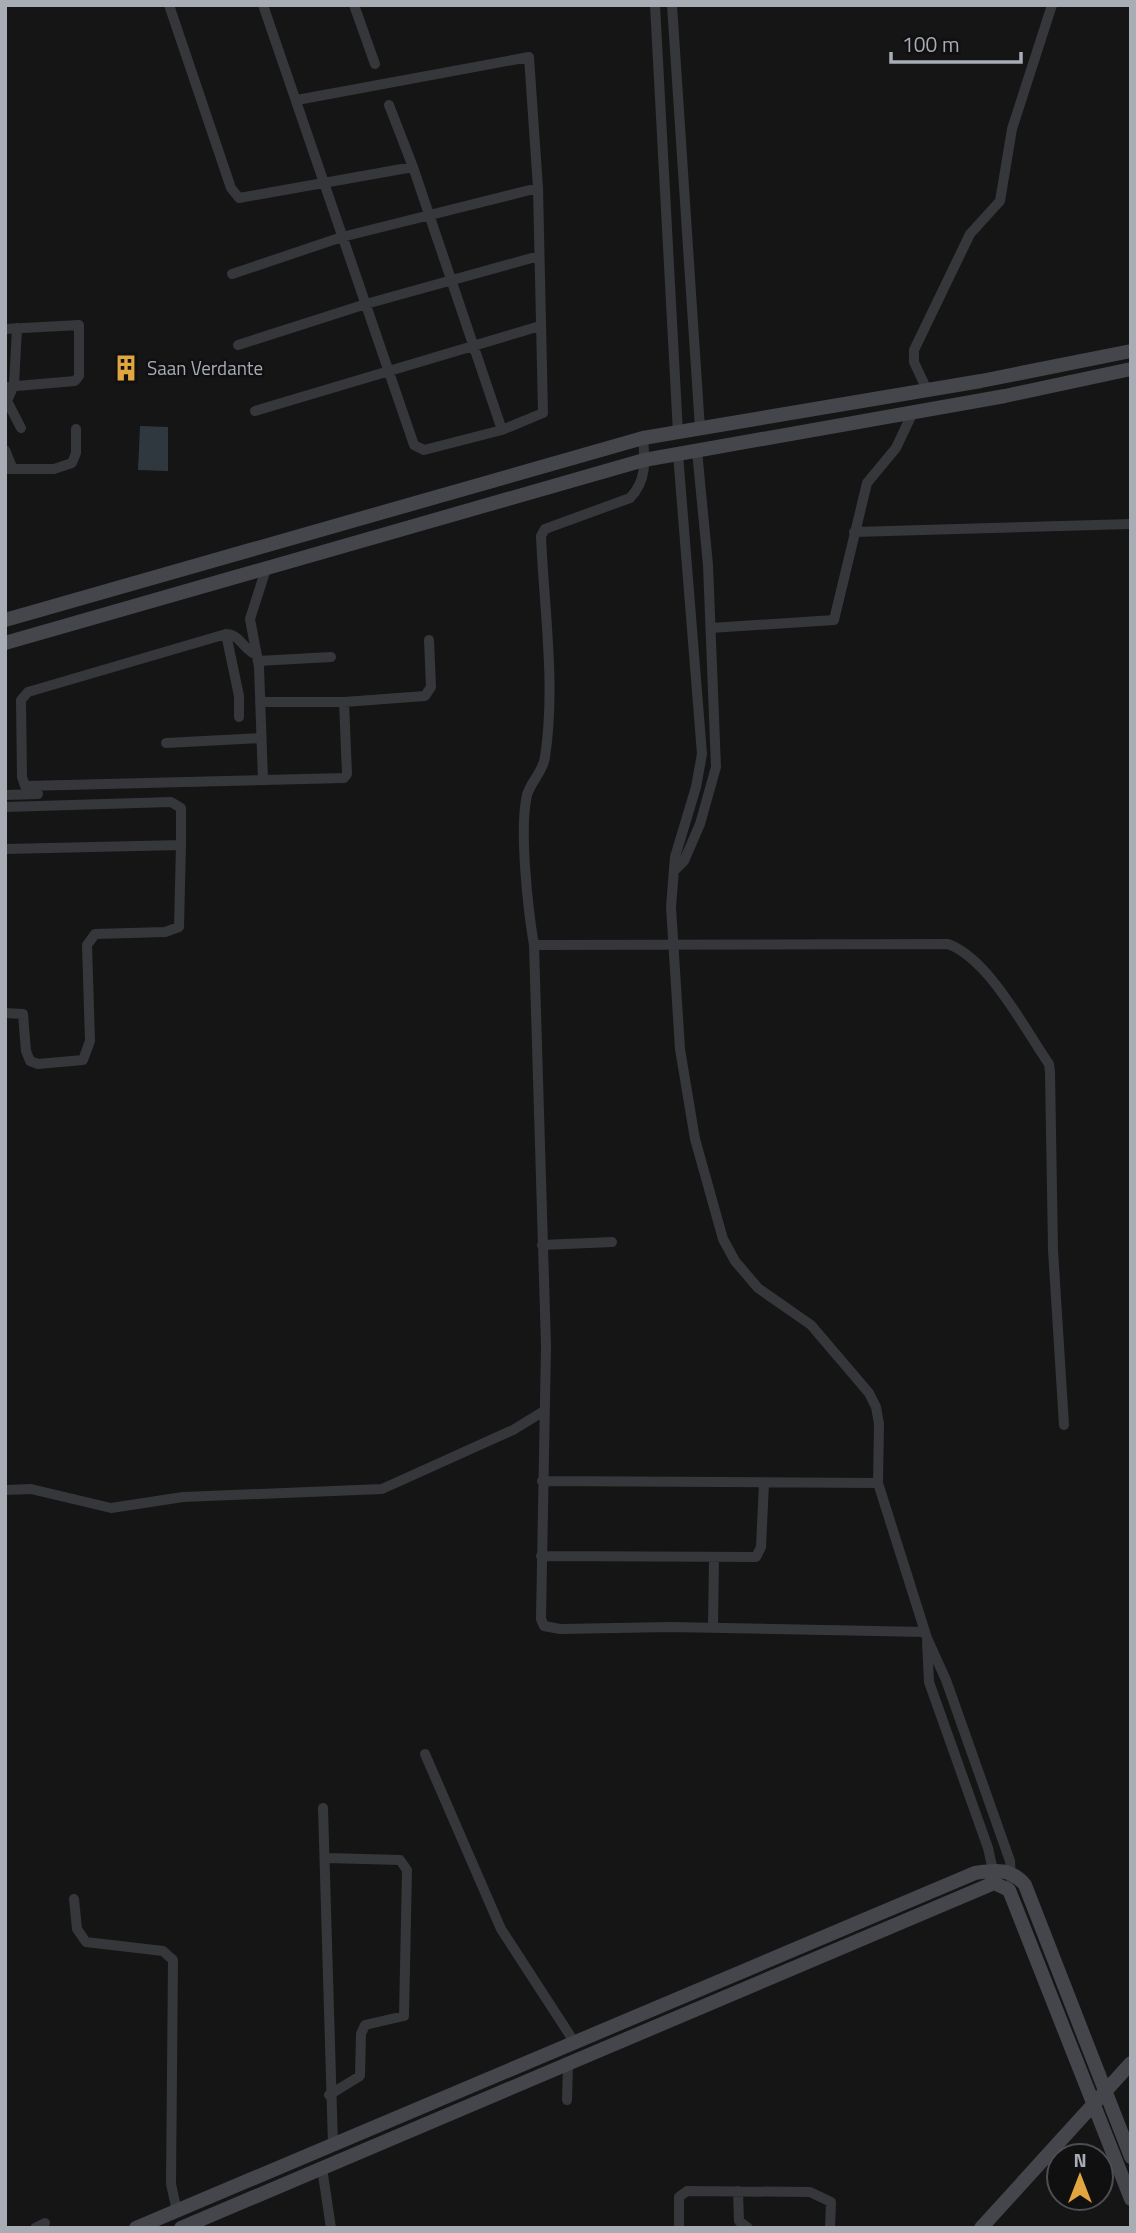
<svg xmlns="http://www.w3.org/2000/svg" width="1136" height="2233" font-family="'Titillium Web',sans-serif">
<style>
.water{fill:#2f383e}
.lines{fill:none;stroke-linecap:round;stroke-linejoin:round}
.street{stroke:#36373b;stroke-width:10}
.secondary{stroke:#44464b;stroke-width:14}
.labels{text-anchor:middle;stroke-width:5;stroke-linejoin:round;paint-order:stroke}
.poi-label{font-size:19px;fill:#a8acb5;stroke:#101011;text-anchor:start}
</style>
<rect width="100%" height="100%" fill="#151516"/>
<path class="water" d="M140,426L168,427V471L138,470Z"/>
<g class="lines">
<path class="street" d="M169,5L231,188L239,198L413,167L502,430
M263,5L414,445L424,450L502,430L543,413L538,188L529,57L297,100
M354,5L375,64
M655,5L678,433
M672,5L700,429
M389,105L413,167
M232,274L342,237L538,188
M17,328L14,385L7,401L21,428
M5,329L79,325V376L75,381L5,387
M238,345L366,304L539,256
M927,390L914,362V350L970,234L1000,201L1012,129L1052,5
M255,411L540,326
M643,438C645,461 647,480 630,498L545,529L541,536C544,609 556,685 545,757C543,772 531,781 527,795C519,829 528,910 534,945L546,1346L541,1619L544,1626L560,1629L671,1627L925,1632
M5,450L12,467
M678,454L702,754L696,787L675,857L671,907L680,1049L695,1139L723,1239L735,1261L758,1288L811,1325L869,1393L876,1407L879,1424L878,1483L927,1638L946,1680L1010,1861L1011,1879
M5,469H54L72,463L76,453V429
M854,532L1131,524
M711,628L834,620L867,483L896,448L913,412
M226,634L239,696V717
M257,655C244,651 240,634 226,634L28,692L21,700L22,777L25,786L344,778L347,774L344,702
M258,661L331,657
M260,702H344L425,696L431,687L429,640
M166,743L261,738
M263,780L259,667L250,619L266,569
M5,795L38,794
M5,807L171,802L181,808V845
M5,849L181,845L179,927L165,932L95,934L87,945L90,1041L83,1060L38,1064L30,1061L26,1051L23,1014L5,1013
M674,871L684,861L700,824L716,767L708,565L697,451
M534,945L948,944C989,959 1024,1028 1049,1064L1050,1072L1053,1250L1064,1425
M542,1245L612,1242
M542,1481L878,1483
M5,1490L31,1489L111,1508L183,1497L382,1489L513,1430L544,1411
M541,1556L756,1557L761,1547L764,1483
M713,1628L714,1558
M927,1642L929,1682L988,1848L994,1875
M425,1754L501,1929L575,2043
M323,1808L333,2145
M326,1858L400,1860L407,1870L404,2016L365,2025L361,2034L360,2076L329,2095
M74,1899L77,1929L86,1942L163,1951L173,1960L171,2184L177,2211
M567,2100L568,2063
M322,2168L331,2228
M738,2191L739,2221L748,2228
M35,2228L45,2223
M679,2228V2197L687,2191L810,2192L831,2202L830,2228"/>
<path class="secondary" d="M5,620L643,438L981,381L1131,351
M5,643L644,460L1005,396L1131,369
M136,2228L975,1873C996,1870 1011,1868 1025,1885L1131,2157
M181,2228L994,1883L1009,1890L1131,2199
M981,2228L1131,2063"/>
</g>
<defs>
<g id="building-bare" transform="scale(2.1)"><path d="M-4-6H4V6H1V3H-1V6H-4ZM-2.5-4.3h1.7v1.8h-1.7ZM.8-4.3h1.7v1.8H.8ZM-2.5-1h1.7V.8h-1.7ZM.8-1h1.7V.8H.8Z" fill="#e2a641" stroke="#101011" stroke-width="2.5" paint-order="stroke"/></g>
</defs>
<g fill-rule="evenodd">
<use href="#building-bare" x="126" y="368"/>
</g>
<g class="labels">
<g class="poi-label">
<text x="147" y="375">Saan Verdante</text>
</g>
</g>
<rect width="1136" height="2233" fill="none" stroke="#a8acb5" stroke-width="14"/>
<g transform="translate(1080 2177)"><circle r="33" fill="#101011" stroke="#4d4e53" stroke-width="2"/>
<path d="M0-5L12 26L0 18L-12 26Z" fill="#e2a641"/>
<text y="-10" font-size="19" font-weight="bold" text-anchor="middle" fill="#a8acb5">N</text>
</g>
<path d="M891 52v10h130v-10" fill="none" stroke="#a8acb5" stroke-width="3.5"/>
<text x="902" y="52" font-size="21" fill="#a8acb5" stroke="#101011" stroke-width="5" paint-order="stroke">100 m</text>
</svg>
